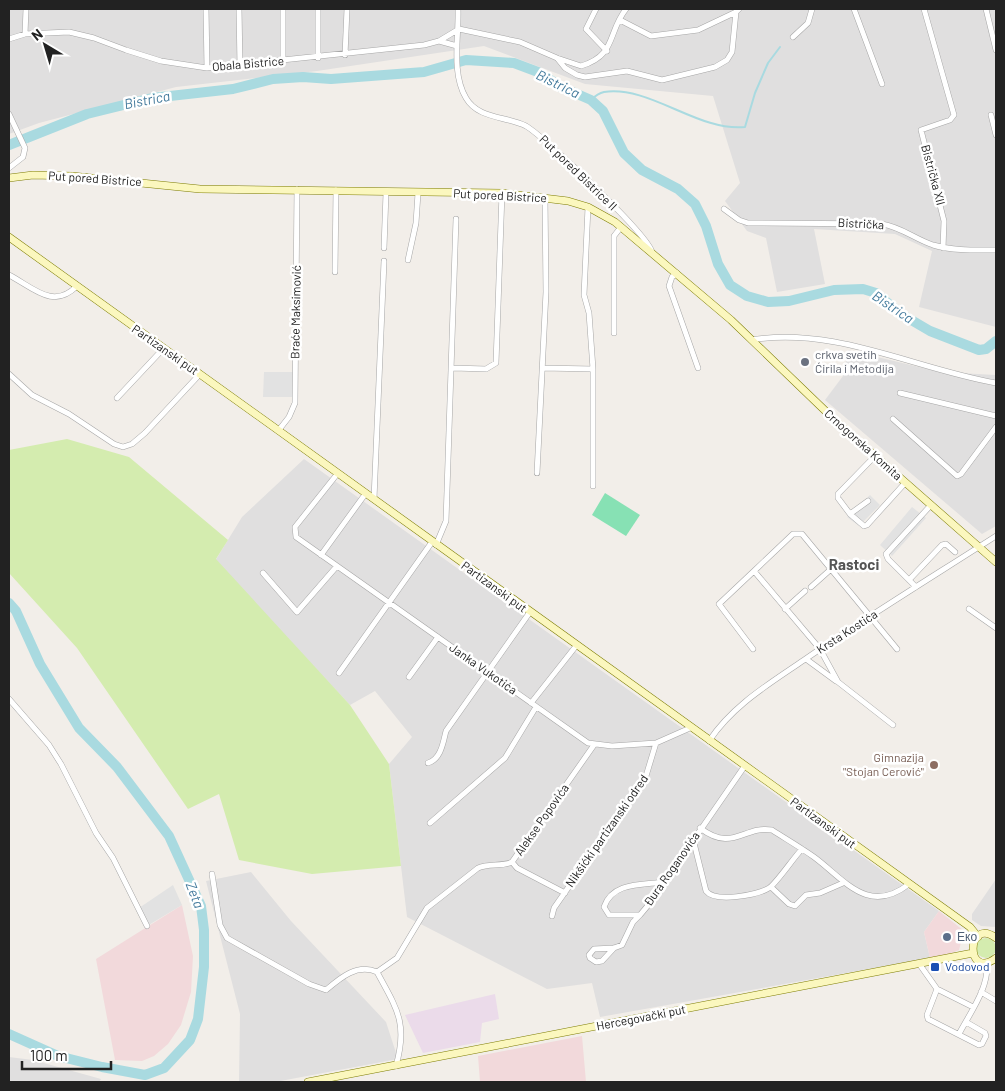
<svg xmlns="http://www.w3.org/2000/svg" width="1005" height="1091" font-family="Barlow,sans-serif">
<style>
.residential{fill:#e0dfdf}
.commercial{fill:#f2d9db}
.industrial{fill:#ebdbea}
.grass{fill:#d4ecaf}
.pitch{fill:#87e1b4}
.parking{fill:#e2e2e2}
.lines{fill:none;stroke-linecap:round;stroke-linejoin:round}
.stream{stroke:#a9dae0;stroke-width:2}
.river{stroke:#a9dae0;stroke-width:10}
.street-casing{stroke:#a6a6a6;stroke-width:6}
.secondary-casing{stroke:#7e7d04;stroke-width:8}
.street{stroke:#fff;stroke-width:5}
.secondary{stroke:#fbf7be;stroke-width:7}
.worship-dot{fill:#6b7280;stroke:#fff;stroke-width:2}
.education-dot{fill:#8d6e63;stroke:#fff;stroke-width:2}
.service-dot{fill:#5c6f8a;stroke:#fff;stroke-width:2}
.transit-dot{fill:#1a4fb4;stroke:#fff;stroke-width:2}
.labels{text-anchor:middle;stroke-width:5;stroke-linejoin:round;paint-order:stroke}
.street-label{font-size:12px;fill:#222;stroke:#fff}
.worship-label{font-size:12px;fill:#5b616d;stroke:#fff;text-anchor:start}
.education-label{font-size:12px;fill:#785e54;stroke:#fff;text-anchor:end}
.service-label{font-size:12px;fill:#4e5e75;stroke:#fff;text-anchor:start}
.transit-label{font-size:12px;fill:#164399;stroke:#fff;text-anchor:start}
.water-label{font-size:14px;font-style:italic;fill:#437a9c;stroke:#fff}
.quarter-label{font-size:15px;font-weight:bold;fill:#555;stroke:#fff}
</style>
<rect width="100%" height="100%" fill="#f2eee9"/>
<path class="residential" d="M9,9H996V327L919,307L932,251L895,234L814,229L825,284L777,292L766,238L747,231L725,201L740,183L713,96L585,84L484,46L317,71L176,87L39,123L9,134Z
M848,350L940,372L996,375V526L982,534L825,400L843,376Z
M304,459L939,911L924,932L930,958L600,1017L592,983L547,989L407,917L389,764L412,737L375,691L350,705L215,561L242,517Z
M251,872L291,921L386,1022L398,1059L275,1082H239L240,1014L206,881Z
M996,879V927L981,926L972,920V914Z
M9,1057L33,1060L101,1079L99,1082H9Z"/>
<path class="commercial" d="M182,905L193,956L191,992L181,1025L168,1044L154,1056L142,1061L115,1060L96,959Z
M939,911L964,931L959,950L947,955L930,958L924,932Z
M582,1036L586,1082H480L478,1056Z"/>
<path class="industrial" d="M495,994L499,1019L482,1023L480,1042L423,1053L405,1015Z"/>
<path class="grass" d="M67,439L129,457L228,540L216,559L350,705L389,764L401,866L312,874L239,860L219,794L188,809L77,648L9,573V450Z
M976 948a10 10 0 1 1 20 0a10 10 0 1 1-20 0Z"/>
<path class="pitch" d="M605,493L640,515L626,536L592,515Z"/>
<path class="parking" d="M264,372H293V397H263Z
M870,495L880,505L859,526L847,517Z
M912,507L926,518L892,556L880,545Z
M173,885L182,905L147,926L139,908Z"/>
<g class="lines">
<path class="stream" d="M591,100C594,97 599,93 604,92C650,85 698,132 745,127L755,93L768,63L780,47"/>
<path class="river" d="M9,145L87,114L152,98L233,89L273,79L303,77L331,79L424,72L466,60L514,63L538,72L561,87L591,100L603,111L624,153L642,170L678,189L695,204L706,226L718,264L730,285L747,296L768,302L789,301L834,290L863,289L876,293L901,314L930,331L979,350L986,349L996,341
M9,603L16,611L40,664L79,728L117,767L169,836L201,906L204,930V967L198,1019L190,1040L164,1068L145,1075L102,1067L58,1056L9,1034"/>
<g class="street-casing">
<path id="street" d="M206,9L207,68
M239,9L240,66
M318,9V58
M458,9C459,37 451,73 466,98C478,119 506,116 526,126C545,137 647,234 652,252
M596,9L586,29L607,51
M854,9L882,84
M924,9L954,115L950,120L921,130L944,221L943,248
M986,9L996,50
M620,20L651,36L698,30L736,12
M459,29L520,42L557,58L565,68L577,75L585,77L627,71L662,80L715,67L727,60L732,52L736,12L739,9
M25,34L26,9
M793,37L808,23L812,9
M9,39L25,34L69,32L94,38L126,50L161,61L207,68L424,45L439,41L459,29
M439,41L457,46
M345,55L347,9
M557,58L581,66C617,55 607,33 626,9
M283,61V9
M9,114L25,148L23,157L9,168
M991,115L996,135
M588,207L584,295L589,313L593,369V486
M724,209L739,220L748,223L882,224C901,227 915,239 933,245C954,251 975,250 996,250
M384,248L386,193
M408,260L416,223L418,193
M335,272L336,190
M677,273L672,277L669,286L698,368
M9,275C34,288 53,310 77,286
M614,333V236L621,227
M751,340C835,326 915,369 996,383
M453,368L486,369L496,363L502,193
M542,368L593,369
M9,374L32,395L69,414L114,444L123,447L132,444L145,433L200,374
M900,393L996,416
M117,398L163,349
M893,419L957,476L961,474L996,427
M278,431L289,417L295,403L297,189
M338,473L295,527L296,537L588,743L612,746L656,743L690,728
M537,473L546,292L545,197
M374,499L384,261
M868,501L850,514L864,526L867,525L905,483
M850,514L838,498V494L875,456
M436,545L446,521L456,219
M321,555L366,493
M263,573L297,612L337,566
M909,580L942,545L946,544L955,552
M811,587L830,570
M916,587L888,559L886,554L931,505
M785,609L805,591
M969,609L996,628
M753,649L719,604L754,571
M806,659L836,681
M339,673L432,542
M409,677L438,637
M9,699L49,745L61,764L96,833L113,858L147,926
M531,703L576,646
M893,725L838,682L820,649L754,571L793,534H802L897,649
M709,741C733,705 769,684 804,660C867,617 932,577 996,536
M428,763C441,759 443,743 446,731L530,612
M430,823L505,758L536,707
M700,828C733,853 744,825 772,830C786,839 800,847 814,857C844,879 868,916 909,884
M693,839L706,891C715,903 758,895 769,888C776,884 794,857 802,849
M512,862L517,868L565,893
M212,874L220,925L227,938L309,984L326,990C340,978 357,963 377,972C397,1009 408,1023 396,1066
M664,882C642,885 612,882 604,907L609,915H640L650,903L744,767
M771,887L789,904L795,906L806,895L820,893L843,883
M552,916L554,908L646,776L656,743
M614,948L602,961L596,962L590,958L589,955L594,949L614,948L622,945L633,922L640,915
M920,965L937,989L973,1007
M377,972L397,958L427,908L478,868C489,863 501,867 512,862L594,745
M937,989L927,1015L928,1019L979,1045L982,1044L986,1036L985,1033L966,1022
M981,992L996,1001
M959,1034C971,1011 989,988 987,962"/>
</g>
<g class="secondary-casing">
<path id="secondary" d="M9,178L33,175L72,176L200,189L502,193L568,201L588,207L615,222L731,320L840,425L996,562
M9,237L970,927L978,937
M996,938C966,916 965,981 996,958
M308,1082L973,953"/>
</g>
<use href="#street" class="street"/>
<use href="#secondary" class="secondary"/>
</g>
<circle class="worship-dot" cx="805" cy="362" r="5"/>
<circle class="education-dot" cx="934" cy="765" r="5"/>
<circle class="service-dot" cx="947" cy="937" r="5"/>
<rect class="transit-dot" x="930" y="962" width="10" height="10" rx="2.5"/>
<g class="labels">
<g class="street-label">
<text transform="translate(248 64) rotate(-5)" y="4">Obala Bistrice</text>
<text transform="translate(578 173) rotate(44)" y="4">Put pored Bistrice II</text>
<text transform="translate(933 175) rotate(75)" y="4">Bistrička XII</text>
<text transform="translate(95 179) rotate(4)" y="4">Put pored Bistrice</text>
<text transform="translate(500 196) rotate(3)" y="4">Put pored Bistrice</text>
<text transform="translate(861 224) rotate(3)" y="4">Bistrička</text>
<text transform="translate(296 312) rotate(-89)" y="4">Braće Maksimović</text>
<text transform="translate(165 350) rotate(35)" y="4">Partizanski put</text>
<text transform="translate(863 445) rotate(42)" y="4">Crnogorska Komita</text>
<text transform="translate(494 587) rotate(36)" y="4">Partizanski put</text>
<text transform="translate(847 632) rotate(-33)" y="4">Krsta Kostića</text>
<text transform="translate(483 669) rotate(35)" y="4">Janka Vukotića</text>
<text transform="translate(542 820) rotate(-55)" y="4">Alekse Popovića</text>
<text transform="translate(823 823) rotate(36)" y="4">Partizanski put</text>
<text transform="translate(607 831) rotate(-55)" y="4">Nikšićki partizanski odred</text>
<text transform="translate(672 869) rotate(-55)" y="4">Đura Roganovića</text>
<text transform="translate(641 1018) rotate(-11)" y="4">Hercegovački put</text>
</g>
<g class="worship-label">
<text x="815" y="359">crkva svetih<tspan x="815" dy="14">Ćirila i Metodija</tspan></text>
</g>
<g class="education-label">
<text x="924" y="762">Gimnazija<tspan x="924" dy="14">"Stojan Cerović"</tspan></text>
</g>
<g class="service-label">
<text x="957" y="941">Еко</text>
</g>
<g class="transit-label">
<text x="945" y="971">Vodovod</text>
</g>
<g class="water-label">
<text transform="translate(558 84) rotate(26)" y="5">Bistrica</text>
<text transform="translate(147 100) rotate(-11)" y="5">Bistrica</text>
<text transform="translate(893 307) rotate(34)" y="5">Bistrica</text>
<text transform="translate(195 895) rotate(69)" y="5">Zeta</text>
</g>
<g class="quarter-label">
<text x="854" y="570">Rastoci</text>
</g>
</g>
<rect width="1005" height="1091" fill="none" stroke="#222222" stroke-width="20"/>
<g transform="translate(45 45) rotate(322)" stroke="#ffffff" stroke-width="4" paint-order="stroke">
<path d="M0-4L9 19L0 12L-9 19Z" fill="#222222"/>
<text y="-8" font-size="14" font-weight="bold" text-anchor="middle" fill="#222222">N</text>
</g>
<path d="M22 1061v8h89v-8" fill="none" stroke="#222222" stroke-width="2.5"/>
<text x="30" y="1061" font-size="15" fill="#222222" stroke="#ffffff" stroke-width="4" paint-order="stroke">100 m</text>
</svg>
